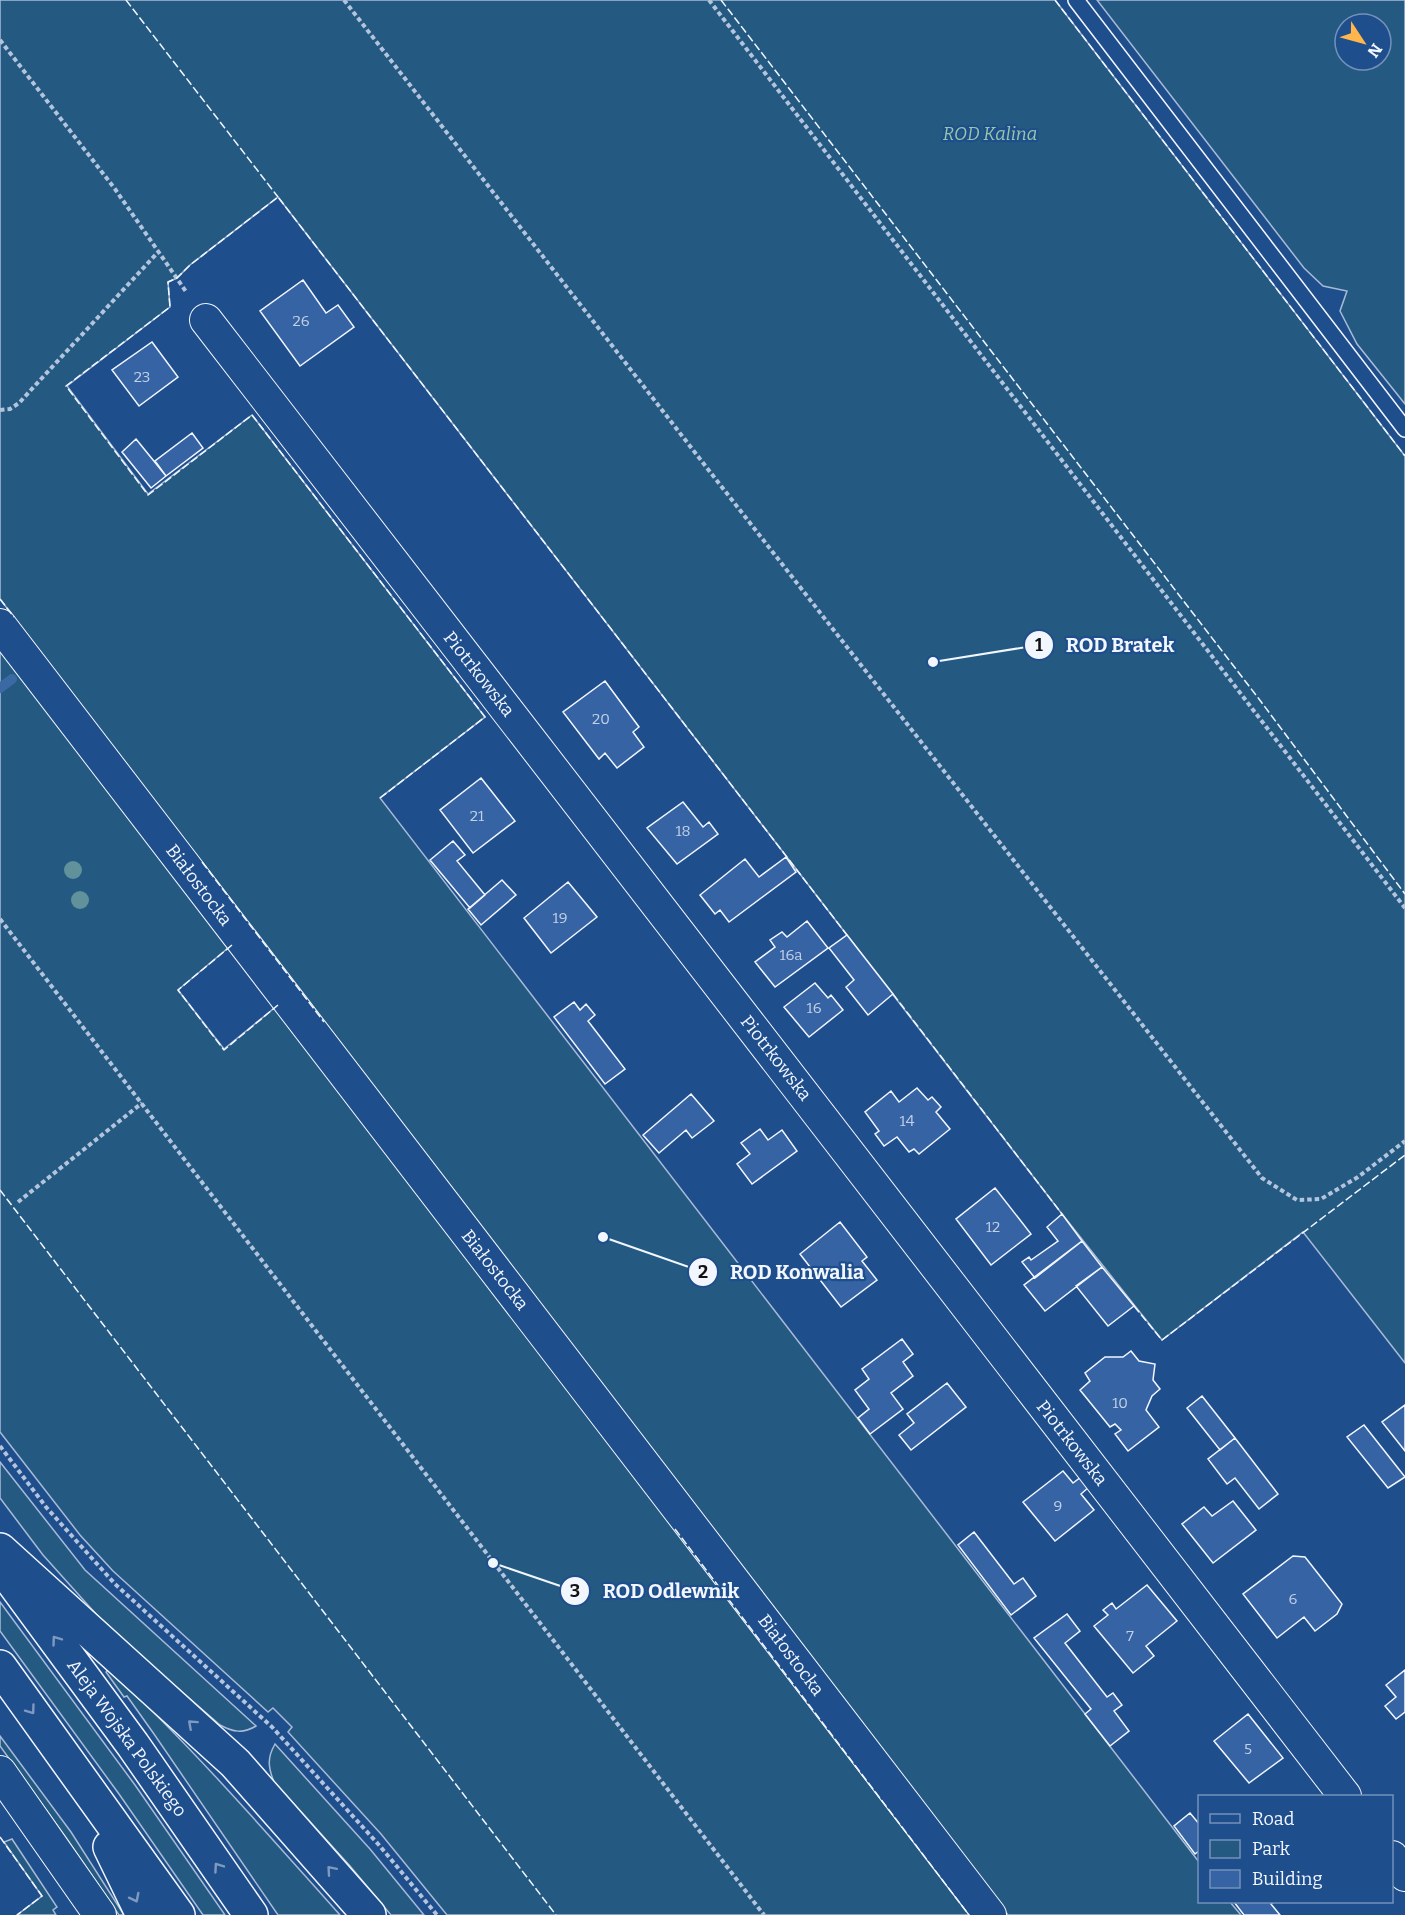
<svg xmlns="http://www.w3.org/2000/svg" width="1405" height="1915" font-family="Bitter,serif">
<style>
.green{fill:#245a82;stroke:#a8bbd7;stroke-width:1.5;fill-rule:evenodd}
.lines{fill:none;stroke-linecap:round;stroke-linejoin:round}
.stream{stroke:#3b69a3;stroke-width:10}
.building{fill:#3563a3;stroke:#f2f6ff;stroke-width:1.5}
.lane-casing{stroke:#f2f6ff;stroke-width:18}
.street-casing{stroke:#f2f6ff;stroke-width:34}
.primary-casing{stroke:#f2f6ff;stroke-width:36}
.path{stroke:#b3c4dc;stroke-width:4;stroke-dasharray:4.5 3;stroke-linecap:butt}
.lane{stroke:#1f4e8c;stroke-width:15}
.street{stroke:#1f4e8c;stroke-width:32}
.primary{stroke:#1f4e8c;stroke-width:33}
.fence{stroke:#f2f6ff;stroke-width:1.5;stroke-dasharray:8 3;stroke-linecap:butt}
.tree{fill:#61919a}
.oneway{stroke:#7e9ac0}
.labels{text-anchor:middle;stroke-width:4.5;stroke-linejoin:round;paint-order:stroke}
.number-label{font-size:15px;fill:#c3d1e8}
.park-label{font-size:18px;font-style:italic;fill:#97c8a6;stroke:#1f4e8c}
.street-label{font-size:18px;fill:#f2f6ff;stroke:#1f4e8c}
.leader{fill:none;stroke:#f2f6ff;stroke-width:2}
.callout-dot{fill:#f2f6ff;stroke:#1f4e8c;stroke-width:2}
.mark-label{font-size:18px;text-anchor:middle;font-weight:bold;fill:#111}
.callout-label{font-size:20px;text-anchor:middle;font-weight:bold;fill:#f2f6ff;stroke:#1f4e8c;stroke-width:4.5;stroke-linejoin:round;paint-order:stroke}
</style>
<rect width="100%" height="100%" fill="#1f4e8c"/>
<path class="green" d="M0,0H1055L1405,456V1363L1303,1232L1162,1340L1062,1214L278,197L190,265L177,278L168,282L170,307L67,386L148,494L252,415L485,717L380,798L1199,1862L1200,1902H1230L1241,1915H1008L0,599Z
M1097,0H1405V404L1357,344L1340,311L1347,291L1323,286L1304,268ZM1345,24H1381V60H1345Z
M0,648L234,943L178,990L224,1049L278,1005L431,1210L969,1915H447L381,1834L288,1732L292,1727L273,1708L268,1712L113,1571L80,1535L0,1432Z
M0,1462L85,1570L256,1726C243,1734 233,1732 220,1725L142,1657L96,1614L43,1555L0,1498Z
M0,1602L135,1785L225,1915H203L119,1794L0,1631Z
M108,1670L112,1672C193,1748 266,1832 340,1915H278L154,1734L127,1696L124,1697L106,1672Z
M0,1736L71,1832L124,1915H119L67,1839L0,1746Z
M275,1744L370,1849L424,1915H391L350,1866L274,1782C268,1767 267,1758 275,1744Z
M12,1839L57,1907L53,1910L56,1915H17L42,1896L4,1842Z"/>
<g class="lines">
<path class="stream" d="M0,688L12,679"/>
</g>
<path class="building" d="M303,280L326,313L338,305L354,327L300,366L260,311Z
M152,342L178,377L139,406L112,370Z
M192,433L203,448L166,476L155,461Z
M136,439L166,476L151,488L122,452Z
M605,681L639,727L633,732L644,747L617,768L605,753L599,759L563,712Z
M481,778L515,821L473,853L440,810Z
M683,802L703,827L709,822L718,834L677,864L647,828Z
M453,841L465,855L457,861L485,895L470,908L430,860Z
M786,857L796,872L729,922L720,910L715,914L700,895L745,859L759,877Z
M502,880L516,895L481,925L468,909Z
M568,882L597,917L551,953L524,918Z
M807,921L828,948L775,987L755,962L775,947L770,940L782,932L787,937Z
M847,935L893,994L868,1015L846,987L854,980L829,948Z
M815,983L828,998L831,995L843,1010L809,1037L784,1007Z
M574,1002L580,1010L586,1004L595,1015L588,1021L625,1069L605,1084L554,1017Z
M917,1088L928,1100L932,1097L941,1107L936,1112L950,1129L919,1154L914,1149L909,1152L897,1137L884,1146L875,1134L879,1131L865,1112L891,1091L899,1102Z
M691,1094L714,1121L692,1138L686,1130L659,1153L643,1135Z
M760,1129L768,1140L782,1130L797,1151L752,1184L737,1164L750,1154L741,1143Z
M995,1188L1031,1234L991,1265L956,1219Z
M1062,1214L1082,1241L1035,1278L1022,1262L1029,1257L1031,1260L1058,1241L1047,1227Z
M840,1222L867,1257L862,1261L877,1280L841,1307L800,1254Z
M1082,1241L1102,1267L1045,1311L1024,1285Z
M1102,1267L1134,1306L1108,1326L1076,1286Z
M902,1339L913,1354L903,1362L913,1376L891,1393L903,1409L870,1434L858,1418L869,1409L855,1390L869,1379L862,1369Z
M1131,1351L1139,1361L1155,1364L1153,1380L1160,1389L1152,1396L1146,1410L1159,1427L1128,1451L1115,1434L1121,1430L1115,1424L1110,1427L1080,1390L1090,1381L1085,1373L1105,1357H1123Z
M947,1383L966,1407L911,1450L899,1435L914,1423L907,1414Z
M1202,1396L1235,1438L1220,1450L1187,1408Z
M1405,1405V1451L1382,1422Z
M1364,1425L1405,1477L1388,1488L1347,1437Z
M1235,1438L1278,1494L1259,1509L1235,1478L1227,1484L1208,1459Z
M1063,1471L1073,1483L1081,1477L1089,1487L1081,1494L1094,1510L1055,1541L1023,1502Z
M1233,1501L1256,1530L1213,1563L1182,1524L1204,1507L1212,1516Z
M974,1532L1014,1584L1023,1578L1036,1596L1011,1615L958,1545Z
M1293,1556L1305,1557L1342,1604L1337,1614L1315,1631L1304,1617L1277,1638L1243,1594Z
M1147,1585L1177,1621L1146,1646L1154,1656L1133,1673L1094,1626L1108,1615L1103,1610L1112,1603L1116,1609Z
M1067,1614L1080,1631L1065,1643L1107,1697L1113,1693L1122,1705L1114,1711L1129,1731L1110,1746L1085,1714L1091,1709L1034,1638Z
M1405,1670V1712L1396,1719L1385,1706L1396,1697L1386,1685Z
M1248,1714L1283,1758L1249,1783L1214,1741Z
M1190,1813L1200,1825V1850L1195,1854L1174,1826Z
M1234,1902H1274L1271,1904L1280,1915H1244Z"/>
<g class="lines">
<g class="lane-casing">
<path id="lane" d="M1076,0L1405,429"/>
</g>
<g class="street-casing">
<path id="street" d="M206,320L1345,1796
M0,625L990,1915
M0,1772L100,1915
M1392,1857L1405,1875"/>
</g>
<g class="primary-casing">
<path id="primary" d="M0,1550L235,1763L369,1915
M13,1582L133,1745L251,1915
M0,1667L178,1915
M110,1847L143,1915"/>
</g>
<path class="path" d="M344,0L707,468L1262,1178L1297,1200L1321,1199L1358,1177L1405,1141
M709,0L1405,908
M0,40L115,189L187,293
M0,410L10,409L19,403L159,251
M0,919L764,1915
M18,1202L142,1103
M0,1446L46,1507L115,1584L272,1727L379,1845L437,1915"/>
<use href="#lane" class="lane"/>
<use href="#street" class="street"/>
<use href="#primary" class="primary"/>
<path class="fence" d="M126,0L278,197
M721,0L1259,699L1405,894
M1055,0L1405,456
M0,599L14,617
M380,798L485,717L252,415L148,495L66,386L170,307L168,282L177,278L190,265L278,197L847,935
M202,862L324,1022
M232,945L178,990L224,1050L278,1005
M893,994L1062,1214
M0,1190L556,1915
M1134,1306L1162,1340L1405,1155
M675,1529L969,1915
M0,1837L42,1896L17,1915"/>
</g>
<g class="tree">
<circle cx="73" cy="870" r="9"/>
<circle cx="80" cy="900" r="9"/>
</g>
<defs><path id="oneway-chevron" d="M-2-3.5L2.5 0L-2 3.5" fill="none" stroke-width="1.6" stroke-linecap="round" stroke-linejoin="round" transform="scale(1.5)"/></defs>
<g class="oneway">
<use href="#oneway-chevron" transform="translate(56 1640) rotate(-126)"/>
<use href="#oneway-chevron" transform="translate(31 1710) rotate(54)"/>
<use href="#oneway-chevron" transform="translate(192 1724) rotate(-138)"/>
<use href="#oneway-chevron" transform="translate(218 1867) rotate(-125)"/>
<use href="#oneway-chevron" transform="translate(331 1870) rotate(-131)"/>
<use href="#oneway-chevron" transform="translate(135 1898) rotate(63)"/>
</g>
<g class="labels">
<g class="number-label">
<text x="301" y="326">26</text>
<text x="142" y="382">23</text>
<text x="601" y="724">20</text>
<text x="477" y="821">21</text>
<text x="683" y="836">18</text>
<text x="560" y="923">19</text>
<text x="791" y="960">16a</text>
<text x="814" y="1013">16</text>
<text x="907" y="1126">14</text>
<text x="993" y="1232">12</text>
<text x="1120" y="1408">10</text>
<text x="1058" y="1511">9</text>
<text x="1293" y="1604">6</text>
<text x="1130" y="1641">7</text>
<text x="1248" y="1754">5</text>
</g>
<g class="park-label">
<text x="990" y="140">ROD Kalina</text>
</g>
<g class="street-label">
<text transform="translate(479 674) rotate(52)" y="6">Piotrkowska</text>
<text transform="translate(199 885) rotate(53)" y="6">Białostocka</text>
<text transform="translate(776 1058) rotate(52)" y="6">Piotrkowska</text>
<text transform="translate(495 1270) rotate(52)" y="6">Białostocka</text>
<text transform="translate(1072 1443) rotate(52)" y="6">Piotrkowska</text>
<text transform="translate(791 1655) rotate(53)" y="6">Białostocka</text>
<text transform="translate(127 1738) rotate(54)" y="6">Aleja Wojska Polskiego</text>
</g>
</g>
<path class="leader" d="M933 662L1039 645M603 1237L703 1272M493 1563L575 1591"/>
<g class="callout-dot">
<circle cx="933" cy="662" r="6"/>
<circle cx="603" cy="1237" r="6"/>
<circle cx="493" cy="1563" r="6"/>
<circle cx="1039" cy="645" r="15"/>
<circle cx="703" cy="1272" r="15"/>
<circle cx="575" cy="1591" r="15"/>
</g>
<g class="mark-label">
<text x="1039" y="651">1</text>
<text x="703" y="1278">2</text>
<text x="575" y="1597">3</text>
</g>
<g class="callout-label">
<text x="1120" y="652">ROD Bratek</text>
<text x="797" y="1279">ROD Konwalia</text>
<text x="671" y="1598">ROD Odlewnik</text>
</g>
<rect x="1198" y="1795" width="195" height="108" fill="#1f4e8c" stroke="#7391ba" stroke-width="1.5"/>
<rect x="1210" y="1814" width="30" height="9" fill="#1f4e8c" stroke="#7391ba" stroke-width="1.5"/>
<text x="1252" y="1825" font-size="18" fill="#f2f6ff">Road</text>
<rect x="1210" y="1840" width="30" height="18" fill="#245a82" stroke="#7391ba" stroke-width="1.5"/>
<text x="1252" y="1855" font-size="18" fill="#f2f6ff">Park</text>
<rect x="1210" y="1870" width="30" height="18" fill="#3563a3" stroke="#7391ba" stroke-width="1.5"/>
<text x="1252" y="1885" font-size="18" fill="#f2f6ff">Building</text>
<g transform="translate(1363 42) rotate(126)"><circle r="28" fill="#1f4e8c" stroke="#7391ba" stroke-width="1.5"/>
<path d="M0-4.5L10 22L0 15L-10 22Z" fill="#ffb74d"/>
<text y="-9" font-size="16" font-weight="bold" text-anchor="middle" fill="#f2f6ff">N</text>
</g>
</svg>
